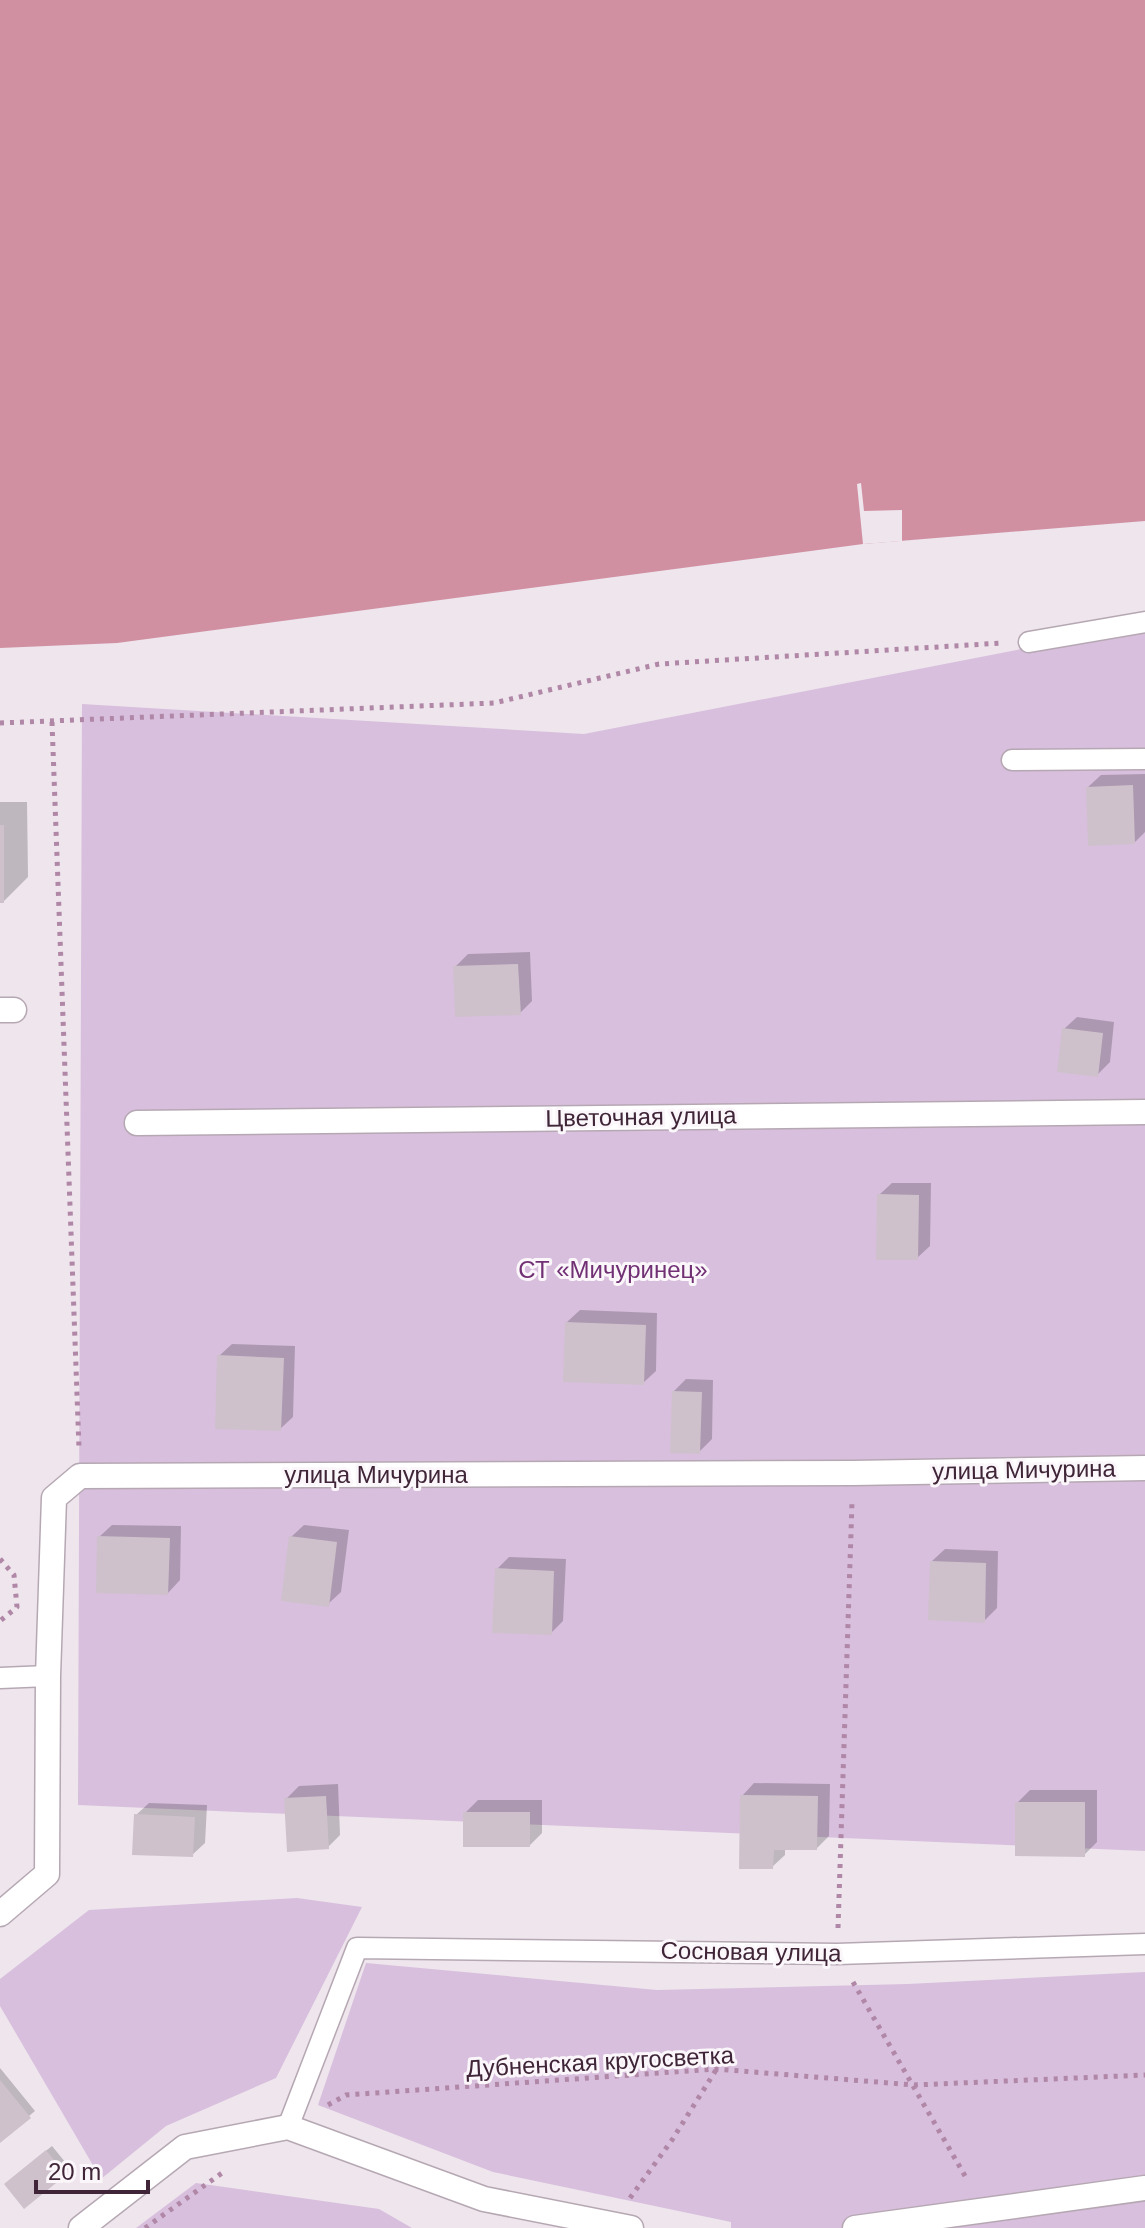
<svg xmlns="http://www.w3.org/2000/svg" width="1145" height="2228" font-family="Helvetica,sans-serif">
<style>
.green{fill:#d8bfdd}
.water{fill:#d090a2}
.pier{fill:#eee5ed}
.shadow{fill:#0003}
.building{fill:#cec1cc}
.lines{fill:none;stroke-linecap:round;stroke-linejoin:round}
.lane-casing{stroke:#b6a8b3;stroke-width:23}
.street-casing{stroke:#b6a8b3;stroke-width:27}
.path{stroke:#b087a6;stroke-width:5;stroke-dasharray:4 6;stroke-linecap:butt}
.lane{stroke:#fff;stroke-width:20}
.street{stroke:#fff;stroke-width:24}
.labels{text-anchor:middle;stroke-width:6;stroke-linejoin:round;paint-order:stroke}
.street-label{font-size:24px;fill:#3f2537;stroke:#faf6fa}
.park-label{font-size:24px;fill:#713074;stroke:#faf6fa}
</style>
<rect width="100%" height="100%" fill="#eee5ed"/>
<path class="green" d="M1145,625V1851L78,1805L82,704L584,734Z
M297,1898L362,1907L276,2078L166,2126L101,2179L0,2006V1979L89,1910Z
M366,1963L657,1990L908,1984L1145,1972V2228H731V2222L493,2172L318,2105Z
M196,2183L379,2209L412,2228H136Z"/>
<path class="water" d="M0,0H1145V521L863,544L117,643L0,648Z"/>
<path class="pier" d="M861,483L864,511L902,510V541L863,544L857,484Z"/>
<path class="shadow" d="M1145,774V832L1135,842L1088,787L1101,775Z
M0,802H27L28,877L4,901H0Z
M530,952L532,1001L520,1013L455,967L468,954Z
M1077,1017L1114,1022L1110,1062L1097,1075L1064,1029Z
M892,1183H931L930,1246L917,1258L879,1195Z
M580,1310L657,1313L656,1371L643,1383L567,1322Z
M232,1344L295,1346L293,1417L280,1429L219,1356Z
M686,1379L713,1380L712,1439L699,1452L674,1391Z
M112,1525L181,1526L180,1580L168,1593L99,1537Z
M304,1525L349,1530L341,1592L328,1604L291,1537Z
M945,1549L998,1551L997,1608L984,1621L932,1561Z
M509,1557L566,1559L563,1621L551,1633L497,1569Z
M754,1783L830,1784L829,1836L817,1848H785V1855L772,1867L742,1796Z
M338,1784L340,1835L328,1847L286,1799L299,1786Z
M1030,1790H1097V1842L1084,1855L1017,1803Z
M478,1800H542V1833L530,1845L465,1813Z
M149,1803L207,1805L205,1843L192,1855L136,1815Z
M0,2068L35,2111L0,2140Z
M52,2146L70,2168L64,2173L12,2178Z"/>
<path class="building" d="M1133,785L1135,844L1088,846L1086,787Z
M0,825H4V903H0Z
M518,964L521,1015L455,1017L453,966Z
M1062,1028L1103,1033L1098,1077L1057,1072Z
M877,1194L919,1195L918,1260H876Z
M565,1322L646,1325L644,1385L563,1382Z
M217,1355L284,1358L281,1431L215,1429Z
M672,1391L702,1392L700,1454L670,1453Z
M97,1536L170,1538L168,1595L96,1593Z
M289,1536L337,1542L329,1607L281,1601Z
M930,1561L986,1563L985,1623L928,1620Z
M495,1568L554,1571L552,1635L492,1633Z
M740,1795L818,1796L817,1850H774L773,1869H739Z
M326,1796L329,1849L287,1852L284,1798Z
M1015,1802H1085V1857L1015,1856Z
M463,1812H530V1847H463Z
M134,1814L195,1817L193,1857L132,1855Z
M0,2080L31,2118L0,2143Z
M46,2150L66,2175L24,2209L4,2184Z"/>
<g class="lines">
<g class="lane-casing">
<path id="lane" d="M1029,642L1145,622
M1012,760L1145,759
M0,1678L48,1676
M288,2127L357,1948L837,1954L1145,1944"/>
</g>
<g class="street-casing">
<path id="street" d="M0,1010H14
M137,1123L1145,1112
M0,1914L47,1874L48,1676L54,1498L80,1476L853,1473L1145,1468
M81,2228L185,2147L288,2127L484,2199L631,2228
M855,2228L1145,2188"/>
</g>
<path class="path" d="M52,722L79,1448
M0,723L494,703L659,664L1002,643
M0,1559L14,1575L17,1607L0,1621
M838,1928L852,1502
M853,1982L968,2181
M328,2105L346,2095L716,2069L914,2085L1145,2075
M630,2198L672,2140L716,2070
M145,2228L222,2173"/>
<use href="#lane" class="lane"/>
<use href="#street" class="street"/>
</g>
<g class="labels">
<g class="street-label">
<text transform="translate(641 1117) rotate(-1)" y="8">Цветочная улица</text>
<text transform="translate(1024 1470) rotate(-1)" y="8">улица Мичурина</text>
<text x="376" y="1483">улица Мичурина</text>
<text transform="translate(751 1952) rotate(1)" y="8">Сосновая улица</text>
<text transform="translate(600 2062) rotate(-3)" y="8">Дубненская кругосветка</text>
</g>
<g class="park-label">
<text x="613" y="1278">СТ «Мичуринец»</text>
</g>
</g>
<path d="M36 2180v12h112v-12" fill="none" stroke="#3f2537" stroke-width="4"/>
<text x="48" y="2180" font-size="24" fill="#3f2537" stroke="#faf6fa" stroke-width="6" paint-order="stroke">20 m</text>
</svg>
